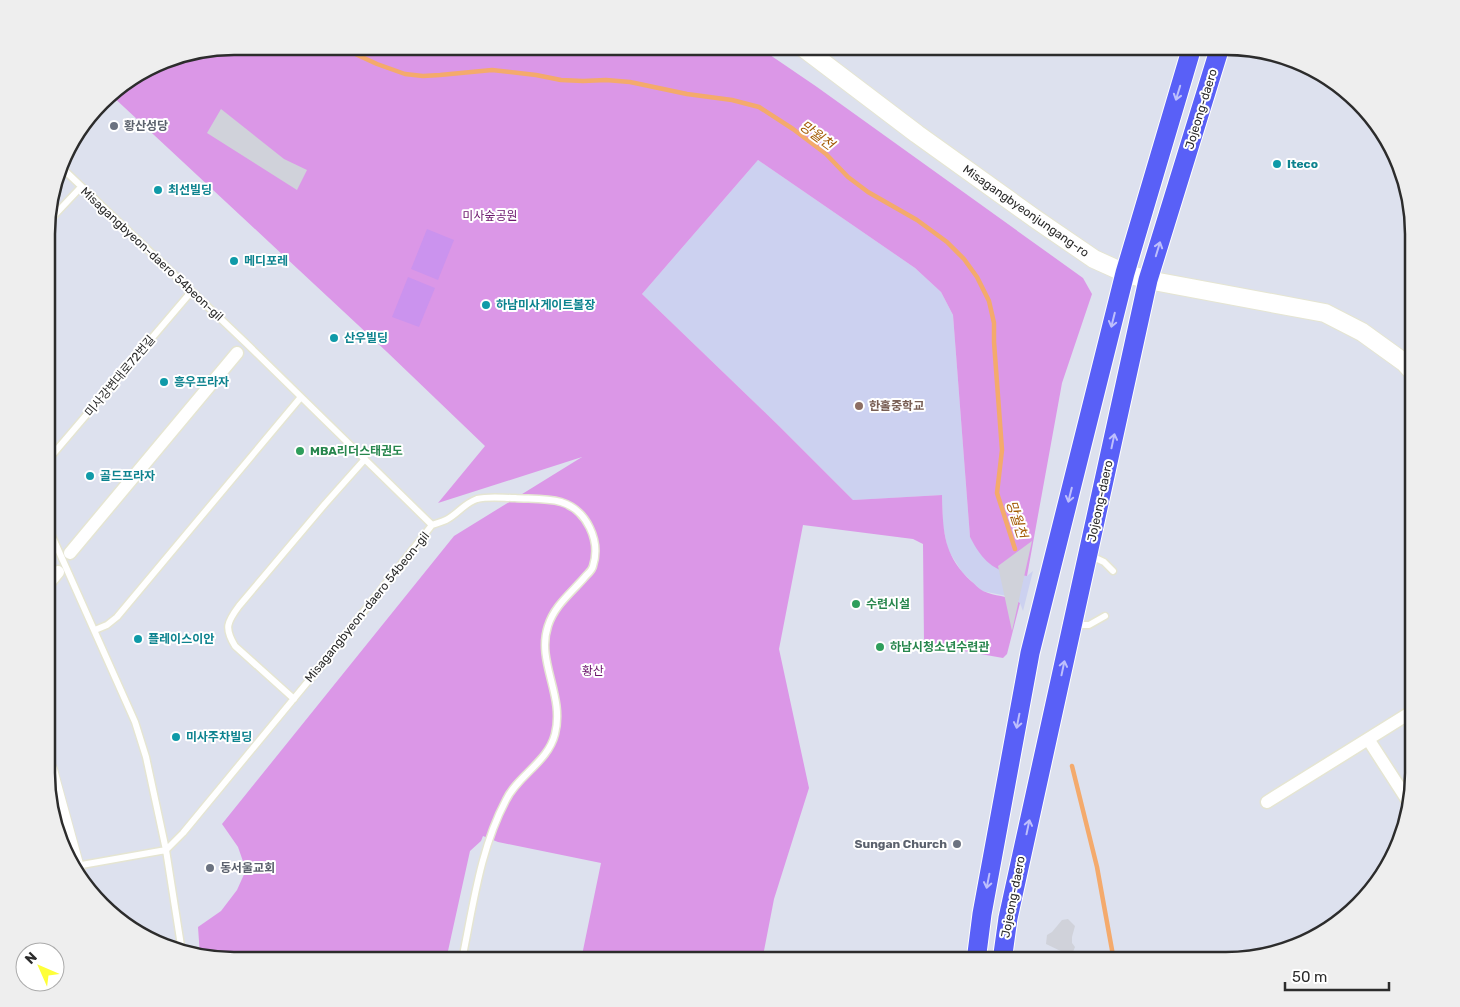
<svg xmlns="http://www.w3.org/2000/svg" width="1460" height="1007" font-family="Rubik,'Noto Sans KR',sans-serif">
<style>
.education{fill:#ccd1f0}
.green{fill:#db97e7}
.pitch{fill:#cb93ee}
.plaza{fill:#d0d2da}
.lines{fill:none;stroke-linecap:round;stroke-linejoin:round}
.stream{stroke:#f4aa6c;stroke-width:4.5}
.lane-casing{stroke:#e5e5d2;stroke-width:9}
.street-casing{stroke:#e5e5d2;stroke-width:15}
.secondary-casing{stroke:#e5e5d2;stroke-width:20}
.primary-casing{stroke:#fff;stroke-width:21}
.lane{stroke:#fff;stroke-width:6}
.street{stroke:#fff;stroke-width:12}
.secondary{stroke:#fff;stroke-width:18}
.primary{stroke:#5960f7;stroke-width:19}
.oneway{stroke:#bdbffc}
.worship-dot{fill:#6b7280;stroke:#fff;stroke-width:2}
.culture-dot{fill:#0f9aa8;stroke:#fff;stroke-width:2}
.education-dot{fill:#8d6e63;stroke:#fff;stroke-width:2}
.leisure-dot{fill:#2e9e5b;stroke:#fff;stroke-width:2}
.labels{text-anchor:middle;stroke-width:4;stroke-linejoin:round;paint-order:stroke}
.street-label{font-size:12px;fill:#2c2c2c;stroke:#fff}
.worship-label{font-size:12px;font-weight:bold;fill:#5b616d;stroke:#fff;text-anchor:start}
.culture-label{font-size:12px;font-weight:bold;fill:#0d838f;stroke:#fff;text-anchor:start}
.park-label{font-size:12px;fill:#6c176d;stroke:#fff}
.education-label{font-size:12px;font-weight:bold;fill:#785e54;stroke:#fff;text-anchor:start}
.leisure-label{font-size:12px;font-weight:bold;fill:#27864d;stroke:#fff;text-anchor:start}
.water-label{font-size:14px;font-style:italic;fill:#a45b07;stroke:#fff}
.rim{fill:none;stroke:#2c2c2c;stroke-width:2.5}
</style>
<rect width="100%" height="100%" fill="#dde1ee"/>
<path class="education" d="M758,160L915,268L941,292L953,315L970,537L1017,575L1027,576L1033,571L1023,611L1020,603L1012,597L982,591L962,572L948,550L943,526L942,495L853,500L779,426L642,294Z"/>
<path class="green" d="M234,46H757L817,87L1083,278L1092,294L1062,383L1027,576C996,573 984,564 970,537L953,315L941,292L915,268L758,160L642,294L779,426L853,500L942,495C943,531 943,555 971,581C975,584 979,589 983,591C996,597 1008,595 1020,603L1007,654L1003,658L924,644L923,544L913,539L803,525L779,649L809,788L774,899L762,961L581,960L601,863L498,842L483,836L481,841L470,851L446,960H222L200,956L198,927L221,911L237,890L246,870L238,847L222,824L454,536L582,457L438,503L485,446L387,352L110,94L163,60Z"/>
<path class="pitch" d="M427,229L454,240L438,280L411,269Z
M408,277L435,288L419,327L392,317Z"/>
<path class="plaza" d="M221,109L284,159L307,170L297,190L207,133Z
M1032,541L1012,631L998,566Z
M1068,919L1075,926L1072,937V943L1075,947L1073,952L1067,954L1046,944L1047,935L1052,932L1062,920Z"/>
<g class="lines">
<path class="stream" d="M338,46L377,64L405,74L423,76L440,75L492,70L536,75L561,80L583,81L606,80L630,82L687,94L732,100L759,107L793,129L826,154L848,177L868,192L917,220L947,242L964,259L977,277L989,301L994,323V342L1002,450L997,493L1015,549
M1072,766L1097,867L1114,961"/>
<g class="lane-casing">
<path id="lane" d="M61,167L246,343L432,525
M48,222L81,187
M48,460L191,292
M432,525C437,523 442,522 446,520C458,514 463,504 477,499C489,496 503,498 515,498C529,499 547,498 561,502C587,510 601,541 593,566C592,571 587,574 584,578C571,593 554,606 548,626C536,662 565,695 555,734C548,762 518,775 506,800C480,849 473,907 462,960
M48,527L135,722L146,757L166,850L182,952
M1089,555L1104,562L1113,571
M1073,625H1089L1105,616
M95,630L107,625L117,617L301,397
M294,699L235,646C224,628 227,622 239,606L325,504L365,459
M76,866L166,850L183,833L315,673L432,525"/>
</g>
<g class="street-casing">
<path id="street" d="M70,553L237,353
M48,584L58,572
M1368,739L1410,804
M1267,802L1413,711"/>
</g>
<g class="secondary-casing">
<path id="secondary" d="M801,46L917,134L1037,220L1094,259L1125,273L1148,280L1325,313L1362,332L1405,363L1413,372
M48,770L76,872"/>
</g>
<g class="primary-casing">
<path id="primary" d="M976,961L982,914L1030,653L1125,273L1192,47
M1002,961L1008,918L1148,280L1220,47"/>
</g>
<use href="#lane" class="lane"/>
<use href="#street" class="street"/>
<use href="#secondary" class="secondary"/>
<use href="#primary" class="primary"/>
</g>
<defs><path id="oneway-shaft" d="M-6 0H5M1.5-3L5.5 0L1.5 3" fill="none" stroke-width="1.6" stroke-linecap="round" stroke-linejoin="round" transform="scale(1.25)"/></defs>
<g class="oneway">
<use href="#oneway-shaft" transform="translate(1178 93) rotate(107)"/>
<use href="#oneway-shaft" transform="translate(1158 249) rotate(-73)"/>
<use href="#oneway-shaft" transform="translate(1113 320) rotate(104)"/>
<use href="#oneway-shaft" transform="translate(1113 441) rotate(-78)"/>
<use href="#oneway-shaft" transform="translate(1070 495) rotate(104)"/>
<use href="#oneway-shaft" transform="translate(1063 668) rotate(-78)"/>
<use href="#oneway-shaft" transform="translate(1018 721) rotate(101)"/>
<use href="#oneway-shaft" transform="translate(1028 827) rotate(-78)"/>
<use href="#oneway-shaft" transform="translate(988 881) rotate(101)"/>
</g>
<g class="worship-dot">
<circle cx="114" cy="126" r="5"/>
<circle cx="957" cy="844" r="5"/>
<circle cx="210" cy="868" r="5"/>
</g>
<g class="culture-dot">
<circle cx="1277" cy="164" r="5"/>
<circle cx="158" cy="190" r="5"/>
<circle cx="234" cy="261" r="5"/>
<circle cx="486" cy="305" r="5"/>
<circle cx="334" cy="338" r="5"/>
<circle cx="164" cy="382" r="5"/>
<circle cx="90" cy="476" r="5"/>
<circle cx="138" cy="639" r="5"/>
<circle cx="176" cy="737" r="5"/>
</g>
<circle class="education-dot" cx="859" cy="406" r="5"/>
<g class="leisure-dot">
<circle cx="300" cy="451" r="5"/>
<circle cx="856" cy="604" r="5"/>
<circle cx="880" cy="647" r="5"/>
</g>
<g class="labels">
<g class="street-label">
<text transform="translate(1201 109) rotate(-73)" y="4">Jojeong-daero</text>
<text transform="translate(1026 211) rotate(35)" y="4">Misagangbyeonjungang-ro</text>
<text transform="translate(152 254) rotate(43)" y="4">Misagangbyeon-daero 54beon-gil</text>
<text transform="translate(120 376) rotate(-50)" y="4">미사강변대로72번길</text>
<text transform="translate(1100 501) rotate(-78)" y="4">Jojeong-daero</text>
<text transform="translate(367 607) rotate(-51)" y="4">Misagangbyeon-daero 54beon-gil</text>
<text transform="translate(1013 897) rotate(-79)" y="4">Jojeong-daero</text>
</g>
<g class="worship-label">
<text x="124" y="130">황산성당</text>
<text x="947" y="848" text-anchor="end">Sungan Church</text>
<text x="220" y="872">동서울교회</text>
</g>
<g class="culture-label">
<text x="1287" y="168">Iteco</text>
<text x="168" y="194">최선빌딩</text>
<text x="244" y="265">메디포레</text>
<text x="496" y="309">하남미사게이트볼장</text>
<text x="344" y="342">산우빌딩</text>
<text x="174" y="386">흥우프라자</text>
<text x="100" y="480">골드프라자</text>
<text x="148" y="643">플레이스이안</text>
<text x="186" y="741">미사주차빌딩</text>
</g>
<g class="park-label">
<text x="490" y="220">미사숲공원</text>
<text x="593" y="675">황산</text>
</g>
<g class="education-label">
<text x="869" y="410">한홀중학교</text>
</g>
<g class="leisure-label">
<text x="310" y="455">MBA리더스태권도</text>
<text x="866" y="608">수련시설</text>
<text x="890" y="651">하남시청소년수련관</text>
</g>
<g class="water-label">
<text transform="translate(817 135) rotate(36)" y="5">망월천</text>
<text transform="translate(1017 519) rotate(72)" y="5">망월천</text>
</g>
</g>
<path d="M0 0H1460V1007H0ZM234 55H1226A179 179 0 0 1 1405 234V773A179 179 0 0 1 1226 952H234A179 179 0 0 1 55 773V234A179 179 0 0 1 234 55Z" fill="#eee" fill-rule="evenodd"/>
<path class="rim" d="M234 55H1226A179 179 0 0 1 1405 234V773A179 179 0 0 1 1226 952H234A179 179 0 0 1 55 773V234A179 179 0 0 1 234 55Z"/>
<g transform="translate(40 967) rotate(315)"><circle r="24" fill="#ffffff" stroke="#ababab"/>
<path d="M0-4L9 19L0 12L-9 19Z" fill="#feff39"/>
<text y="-8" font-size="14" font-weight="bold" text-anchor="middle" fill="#2c2c2c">N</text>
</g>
<path d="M1285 982v8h104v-8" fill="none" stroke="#2c2c2c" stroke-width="2.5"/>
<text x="1292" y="982" font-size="15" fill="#2c2c2c" stroke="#ffffff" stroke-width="4" paint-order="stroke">50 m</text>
</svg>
